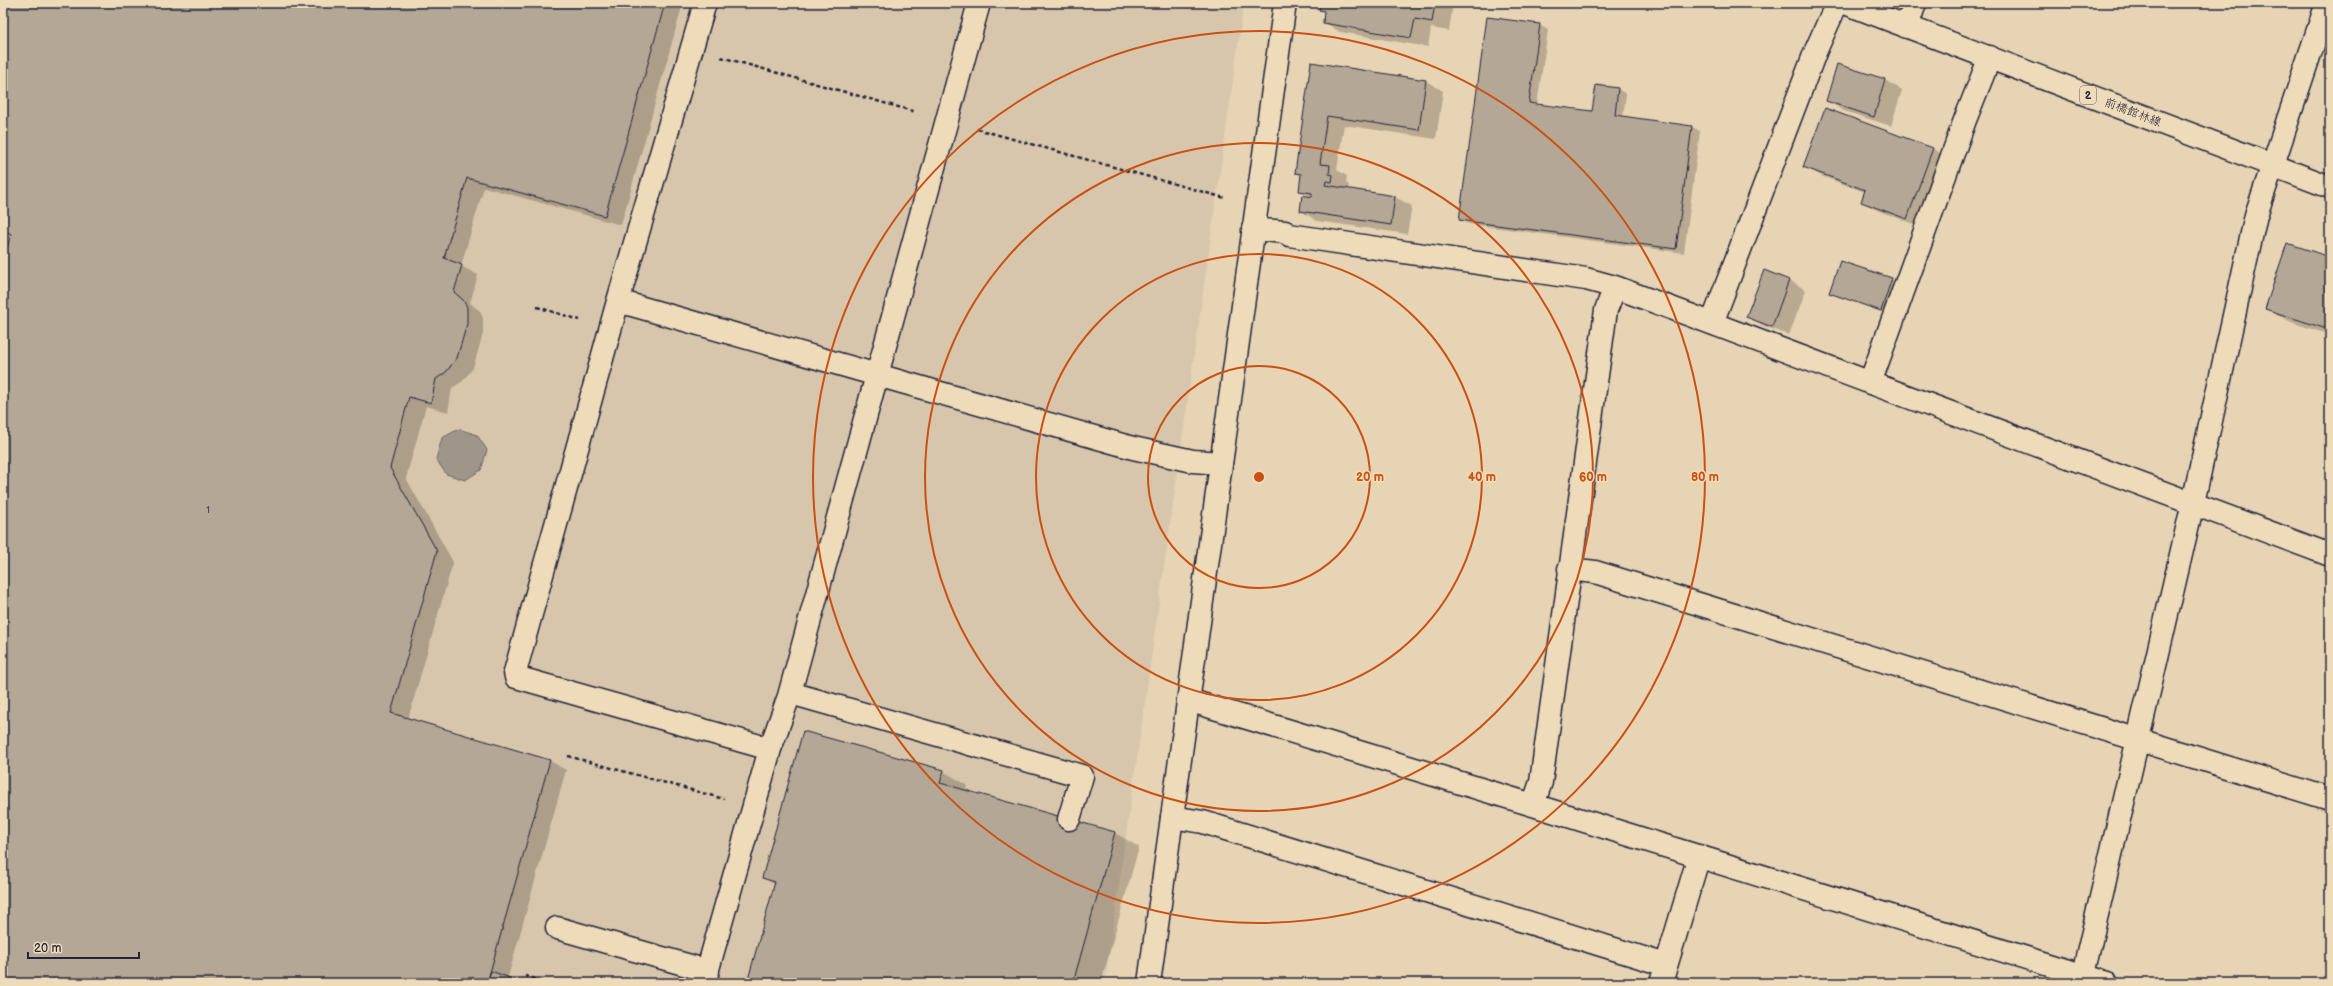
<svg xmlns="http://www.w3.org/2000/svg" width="2333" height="986" font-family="'Balsamiq Sans','Klee One',sans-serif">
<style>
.built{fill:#d7c6ab}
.water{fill:#a09589;stroke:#6e676a}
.shadow{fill:#0003}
.building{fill:#b5a796;stroke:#22223b}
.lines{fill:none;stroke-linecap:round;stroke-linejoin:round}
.service-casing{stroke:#22223b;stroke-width:25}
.minor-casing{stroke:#22223b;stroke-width:25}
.tertiary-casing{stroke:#22223b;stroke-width:25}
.primary-casing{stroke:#22223b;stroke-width:25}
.path{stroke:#22223b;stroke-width:2.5;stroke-dasharray:4 3;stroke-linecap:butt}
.service{stroke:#eedbb9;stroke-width:22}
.minor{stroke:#eedbb9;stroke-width:22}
.tertiary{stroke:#eedbb9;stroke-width:22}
.primary{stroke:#eedbb9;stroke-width:22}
.ring{fill:none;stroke:#ca5113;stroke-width:2}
.labels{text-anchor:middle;stroke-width:3;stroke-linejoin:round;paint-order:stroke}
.number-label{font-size:10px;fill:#474352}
.shield{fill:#eedbb9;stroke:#5f5a61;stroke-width:1}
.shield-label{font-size:11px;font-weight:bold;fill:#22223b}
.street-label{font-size:12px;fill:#22223b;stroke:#eedbb9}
.centre{fill:#ca5113;stroke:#eedbb9;stroke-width:2}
.ring-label{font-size:12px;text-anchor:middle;font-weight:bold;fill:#ca5113;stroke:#eedbb9;stroke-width:3;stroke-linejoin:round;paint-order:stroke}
</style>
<rect width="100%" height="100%" fill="#e6d4b4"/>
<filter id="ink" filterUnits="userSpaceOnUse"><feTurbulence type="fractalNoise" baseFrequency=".025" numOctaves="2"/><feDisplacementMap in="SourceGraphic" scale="8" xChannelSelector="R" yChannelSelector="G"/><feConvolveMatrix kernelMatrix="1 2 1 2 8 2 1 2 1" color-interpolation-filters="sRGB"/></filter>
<g filter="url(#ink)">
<path class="built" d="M3,3H1244L1105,983H3Z"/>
<path class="water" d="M459,429L477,435L487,450L481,470L465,480L446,474L436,459L442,438Z"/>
<path class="shadow" d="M3,3H683L621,225L484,187L461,266L478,275L470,303L480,311L483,318V334L473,368L463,381L452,388L448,412L426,406L406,478L453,562L408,719L550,761L566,770L508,977L525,983H3V265L11,235L3,231Z
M1321,3H1453L1449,31L1431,28L1428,47L1340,32L1324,22L1325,12L1320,9Z
M1501,3H1517L1516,5Z
M1539,25L1548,30L1537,105L1593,112L1618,89L1626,94L1623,118L1692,127L1700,131L1684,253L1469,224L1460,219Z
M1312,64L1426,81L1443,91L1436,139L1344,125L1337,170L1347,176L1346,183L1349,185V190L1395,197L1412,206L1407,234L1317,221L1301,211L1312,198L1300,190L1302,176L1296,172Z
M1837,65L1885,80L1902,90L1891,126L1844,111L1827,101Z
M1826,110L1933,149L1950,159L1924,228L1879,211L1862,202L1865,192L1821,176L1805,167Z
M2330,258V335L2291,322L2266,308Z
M1764,271L1789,280L1806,290L1789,335L1764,326L1747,316Z
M1891,279L1900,284L1890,315L1830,293Z
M943,771L967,785L966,791L1115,833L1139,847L1101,983H748L775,885L763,877Z"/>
<path class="building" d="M3,3H665L605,216L467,178L444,258L462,265L454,292L463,300L467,307V324L457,358L446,372L436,379L431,403L409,397L390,468L437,551L391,713L550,760L487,983H3V261L11,234L3,230Z
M1320,3H1435L1432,22L1415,19L1411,38L1323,23L1324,11L1319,10Z
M1487,17L1540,24L1529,103L1592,111L1596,85L1618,88L1615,115L1692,126L1676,249L1459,220Z
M1311,62L1426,80L1419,130L1327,116L1320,164L1330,165L1329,174L1333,175L1332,182L1326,181L1325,185L1395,196L1391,225L1300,211L1302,195L1312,197V193L1299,191L1301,174L1295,173Z
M1837,64L1885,79L1874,117L1826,101Z
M1825,108L1933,148L1907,219L1861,202L1865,190L1803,167Z
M2287,243L2330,257V330L2265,309Z
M1840,261L1892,278L1881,311L1829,293Z
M1764,270L1789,280L1772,327L1746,317Z
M803,731L944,770L940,783L1115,832L1073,983H747L775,882L762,878Z
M491,971L523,983H487Z"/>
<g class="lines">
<g class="service-casing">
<path id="service" d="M705,3L618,301L515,672L516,677L770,749
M618,301L1133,448L1193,461L1221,463
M1712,323L1816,50L1837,3
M1870,383L1965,120L1990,57
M789,696L979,3
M1172,817L1203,822L1666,965
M557,928L708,971
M704,983L770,749L789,696L794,694L1082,776L1069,819"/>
</g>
<g class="minor-casing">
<path id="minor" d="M1907,27L1915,3
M1253,229L1285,232L1289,235L1586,279L1615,287L2330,555
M1569,569L1595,572L2330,799
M1188,700L1533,805L2107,983
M1533,805L1541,782L1606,310L1615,287
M1661,983L1699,856
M2081,983L2193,503L2256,215L2327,3"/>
</g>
<g class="tertiary-casing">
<path id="tertiary" d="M1149,983L1285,3"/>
</g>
<g class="primary-casing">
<path id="primary" d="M1845,3L2330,187"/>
</g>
<path class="path" d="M721,57L916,112
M977,129L1225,198
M537,307L580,320
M568,756L724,799
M525,976L548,983"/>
<use href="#service" class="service"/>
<use href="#minor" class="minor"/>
<use href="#tertiary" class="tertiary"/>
<use href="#primary" class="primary"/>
</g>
</g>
<g class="ring">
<circle cx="1259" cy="477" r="111"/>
<circle cx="1259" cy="477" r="223"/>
<circle cx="1259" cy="477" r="334"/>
<circle cx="1259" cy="477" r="446"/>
</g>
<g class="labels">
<g class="number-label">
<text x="208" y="513">1</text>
</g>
<rect class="shield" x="2080" y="86" width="16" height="18" rx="3"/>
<g class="shield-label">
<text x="2088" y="99">2</text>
</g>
<g class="street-label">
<text transform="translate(2133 112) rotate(21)" y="4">前橋館林線</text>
</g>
</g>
<circle cx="1259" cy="477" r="6" class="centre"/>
<g class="ring-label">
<text x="1370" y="481">20 m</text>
<text x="1482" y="481">40 m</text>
<text x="1593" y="481">60 m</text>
<text x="1705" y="481">80 m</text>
</g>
<rect width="2333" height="986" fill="none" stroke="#eedbb9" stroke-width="16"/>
<rect x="8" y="8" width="2317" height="970" fill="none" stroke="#22223b" stroke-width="1.5" filter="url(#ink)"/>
<path d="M28 952v6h111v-6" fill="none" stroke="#22223b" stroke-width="2"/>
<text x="34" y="952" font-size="12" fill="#22223b" stroke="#eedbb9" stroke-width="3" paint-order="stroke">20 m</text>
</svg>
